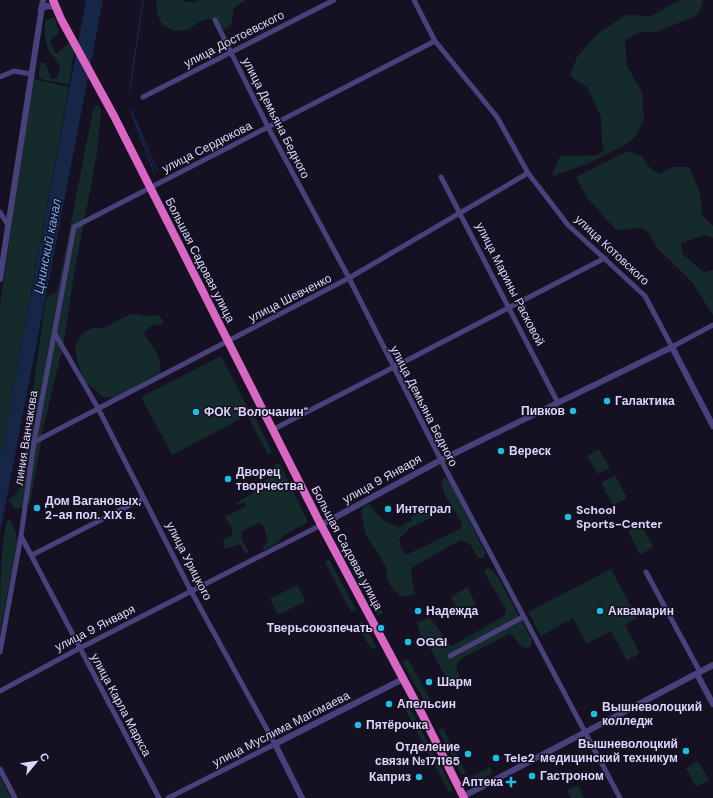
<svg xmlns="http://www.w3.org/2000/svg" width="713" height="798" font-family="'DM Sans',sans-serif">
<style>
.green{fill:#142a2b}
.water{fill:#162647}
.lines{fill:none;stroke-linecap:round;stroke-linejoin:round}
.stream{stroke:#162647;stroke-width:1.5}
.minor{stroke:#48417b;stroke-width:5}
.tertiary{stroke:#48417b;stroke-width:6}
.trunk{stroke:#d966c3;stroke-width:8}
.poi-dot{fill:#1cbfe1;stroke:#151122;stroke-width:1.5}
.labels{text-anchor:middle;stroke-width:3;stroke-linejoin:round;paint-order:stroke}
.street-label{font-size:12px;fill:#ddd6fa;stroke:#151122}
.poi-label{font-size:12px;font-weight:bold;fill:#ddd6fa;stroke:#151122;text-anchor:start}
.water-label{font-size:13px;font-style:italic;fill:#71abee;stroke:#151122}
</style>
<rect width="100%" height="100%" fill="#151122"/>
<path class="green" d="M156,0H181L194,3L199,0H246L234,8L231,25L223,30L216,18L200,21L188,30L175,31L162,25L157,13Z
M680,0H703L701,8L696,16L656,32H640L625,40L627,66L642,92L644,119L635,137L623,146L587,164L552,176L560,156L597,155L604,151L602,142L601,117L587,87L570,76L577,57L597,34L626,15L651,16Z
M53,17L55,18L59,33L50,41L56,54L70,42L74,52L69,84L44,80L39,77L40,63L45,62L51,78L53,79L58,77L60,65C45,50 45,41 45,21Z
M33,79L69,87L0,460V305Z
M96,105L99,106L101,111L97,154L74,274L64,341L44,425L30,503L23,507L15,509L8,500L17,493L21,485L23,468L18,464V459L26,450L36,406L32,396L46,298L56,292L59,283L93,110Z
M628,151L642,156L650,168L659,174L673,167H689L700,192L702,215L713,226V238L705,235L681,243L682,253L703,272L713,270V315L692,282L657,248L649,233L641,228L616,230L588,199L576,177Z
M130,314L149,316L159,315L164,323L151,326L144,333C151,346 165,360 159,374L113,398L102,397C98,391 93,389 88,384C79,374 77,360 75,347L81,335L92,328H104Z
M221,356L247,406L244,417L172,455L141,397Z
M250,412L253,413L272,452L268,455L250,420L248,415Z
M599,449L610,468L598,474L587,456Z
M277,463L280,464L308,522L286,534L276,544L265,550L262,548L268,542L264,527L259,523L242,531L241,538L249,552L246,554L240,544L225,549L223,540L231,536L233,530L225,517L246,506L244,502L238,505L236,503L263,487L267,479L277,473L274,466Z
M615,475L627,498L613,505L601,483Z
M444,477L449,479L485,552L484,558H478L470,544L460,540L455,543L413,567L411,573L415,594L405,597L400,596L392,588L387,578L386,567L365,533L361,510L369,503C378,516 384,523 400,527L412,520L410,517L428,508L433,517L410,528L399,539L401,547L406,555L460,529L462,524L445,495L441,482Z
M8,520L11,521L16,533L17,544L0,632C0,611 0,533 8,520Z
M641,524L653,547L640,555L628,531Z
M348,550L383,613L378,616L344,553Z
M329,559L356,610L351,612L325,562Z
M485,569H491L498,577L532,640L531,646L526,649L521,646L510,633L461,659L456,666L461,681L452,684L447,680L428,644L420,634L417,623L427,618C439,623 441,639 452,646L504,616L506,610L485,574Z
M611,569L637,618L625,625L640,653L627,661L611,631L587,644L573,618L541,636L528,612Z
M297,585L306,601L278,615L270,599Z
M467,587L476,604L459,613L451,597Z
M362,621L377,648L371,649L357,624Z
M408,659L432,703L427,706L402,662Z
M405,699L453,790L449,792L401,702Z
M443,728L466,773L462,775L438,730Z
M698,761L709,780L696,787L686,768Z
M490,767L493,773L473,784L469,778Z
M0,777L11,798H0Z
M578,785L584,798H571L567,790Z"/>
<path class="water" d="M86,0H103L0,533V460Z"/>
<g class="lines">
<path class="stream" d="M130,89L143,0
M130,109L155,175
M133,115L157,170"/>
<path class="minor" d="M414,0L435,41L497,117L528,173L568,225L645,296L672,347L713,325
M215,20L268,127L349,278L444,466L620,798
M0,77L14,71L31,74
M143,97L334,0
M441,177L558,403
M0,212L8,225
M55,334L98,408L191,591L275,744L168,798
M272,430L605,258
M34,442L349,278L528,173
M21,536L159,798
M32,555L144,498
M646,572L700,672
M0,652L21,536L34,442L74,227L435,41
M450,656L523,617
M0,691L80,648L321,525
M0,769L15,798"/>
<path class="tertiary" d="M41,9L47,6L56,7
M0,279L43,0
M321,525L441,460L672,347L713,426
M697,674L713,704
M464,796L713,665
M302,798L275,744L403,679"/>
<path class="trunk" d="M53,0L61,19L114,116L321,525L422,714L464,798"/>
</g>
<g class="poi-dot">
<circle cx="607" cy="401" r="4"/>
<circle cx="573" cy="411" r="4"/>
<circle cx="196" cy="412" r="4"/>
<circle cx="501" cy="451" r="4"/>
<circle cx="228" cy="479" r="4"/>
<circle cx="37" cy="508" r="4"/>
<circle cx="388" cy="509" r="4"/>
<circle cx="568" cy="517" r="4"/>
<circle cx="418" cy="611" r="4"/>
<circle cx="600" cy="611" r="4"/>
<circle cx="381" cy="628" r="4"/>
<circle cx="408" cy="642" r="4"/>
<circle cx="429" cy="682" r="4"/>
<circle cx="389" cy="704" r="4"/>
<circle cx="594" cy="714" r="4"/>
<circle cx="358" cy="725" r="4"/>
<circle cx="686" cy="751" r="4"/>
<circle cx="468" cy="754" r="4"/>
<circle cx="496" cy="758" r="4"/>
<circle cx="532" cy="776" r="4"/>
<circle cx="419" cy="777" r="4"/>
<path d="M509 776h4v4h4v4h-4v4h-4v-4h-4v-4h4z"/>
</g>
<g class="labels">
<g class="street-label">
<text transform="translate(234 39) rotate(-27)" y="4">улица Достоевского</text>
<text transform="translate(276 118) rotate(63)" y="4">улица Демьяна Бедного</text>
<text transform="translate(207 147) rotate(-27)" y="4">улица Сердюкова</text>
<text transform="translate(612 250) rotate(43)" y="4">улица Котовского</text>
<text transform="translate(200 260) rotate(63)" y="4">Большая Садовая улица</text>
<text transform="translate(510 284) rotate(63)" y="4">улица Марины Расковой</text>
<text transform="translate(290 298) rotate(-27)" y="4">улица Шевченко</text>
<text transform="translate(424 406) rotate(63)" y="4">улица Демьяна Бедного</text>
<text transform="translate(26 438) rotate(-81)" y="4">линия Ванчакова</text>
<text transform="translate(382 479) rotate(-29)" y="4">улица 9 Января</text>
<text transform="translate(347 548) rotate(62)" y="4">Большая Садовая улица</text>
<text transform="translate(189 561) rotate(63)" y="4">улица Урицкого</text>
<text transform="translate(95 628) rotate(-27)" y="4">улица 9 Января</text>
<text transform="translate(121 705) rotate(62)" y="4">улица Карла Маркса</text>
<text transform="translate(281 729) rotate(-27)" y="4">улица Муслима Магомаева</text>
</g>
<g class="poi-label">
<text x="615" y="405">Галактика</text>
<text x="565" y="415" text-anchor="end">Пивков</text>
<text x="204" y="416">ФОК "Волочанин"</text>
<text x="509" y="455">Вереск</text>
<text x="236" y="476">Дворец<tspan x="236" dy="14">творчества</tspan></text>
<text x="45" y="505">Дом Вагановых,<tspan x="45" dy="14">2-ая пол. XIX в.</tspan></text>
<text x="396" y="513">Интеграл</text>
<text x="576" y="514">School<tspan x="576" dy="14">Sports-Center</tspan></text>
<text x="426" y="615">Надежда</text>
<text x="608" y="615">Аквамарин</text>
<text x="373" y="632" text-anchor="end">Тверьсоюзпечать</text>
<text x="416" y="646">OGGI</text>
<text x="437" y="686">Шарм</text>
<text x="397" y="708">Апельсин</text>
<text x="602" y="711">Вышневолоцкий<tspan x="602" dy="14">колледж</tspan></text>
<text x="366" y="729">Пятёрочка</text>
<text x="678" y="748" text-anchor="end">Вышневолоцкий<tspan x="678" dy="14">медицинский техникум</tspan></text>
<text x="460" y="751" text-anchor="end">Отделение<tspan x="460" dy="14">связи №171165</tspan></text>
<text x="504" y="762">Tele2</text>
<text x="540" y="780">Гастроном</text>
<text x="411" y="781" text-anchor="end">Каприз</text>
<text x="503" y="786" text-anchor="end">Аптека</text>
</g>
<g class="water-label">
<text transform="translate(47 246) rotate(-79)" y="5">Цнинский канал</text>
</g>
</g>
<g transform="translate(36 762) rotate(61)" stroke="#151122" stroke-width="3" paint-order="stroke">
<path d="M0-3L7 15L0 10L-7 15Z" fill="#ddd6fa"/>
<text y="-6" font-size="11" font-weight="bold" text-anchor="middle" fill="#ddd6fa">С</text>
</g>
</svg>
